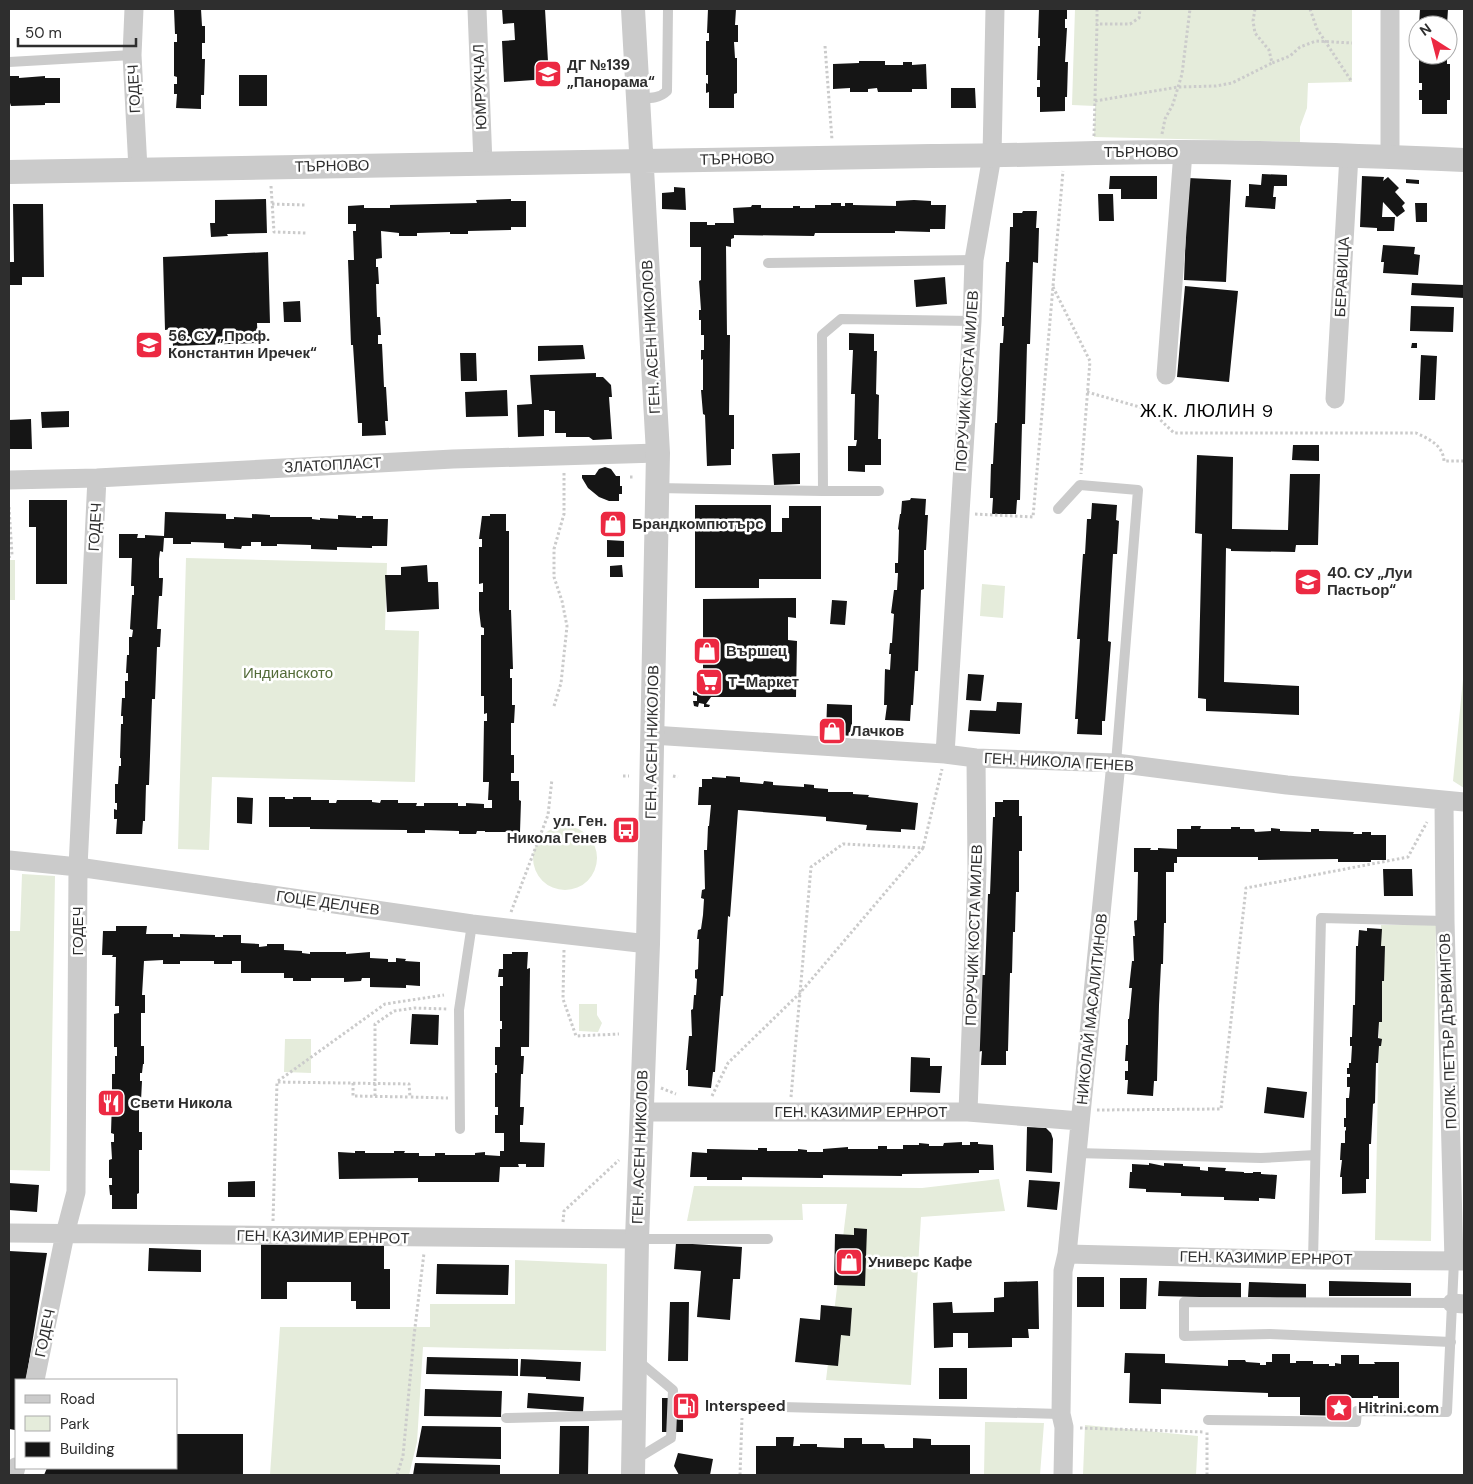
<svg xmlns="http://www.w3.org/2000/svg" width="1473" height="1484" font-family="'DM Sans',sans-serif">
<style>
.green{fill:#e5ecdb}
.building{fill:#151515}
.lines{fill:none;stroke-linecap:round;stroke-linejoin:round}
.path{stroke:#cbcbcb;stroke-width:3;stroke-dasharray:2.5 2.5;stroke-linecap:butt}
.service{stroke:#cbcbcb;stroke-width:10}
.minor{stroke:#cbcbcb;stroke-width:19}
.tertiary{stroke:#cbcbcb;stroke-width:24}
.labels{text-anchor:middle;stroke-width:5;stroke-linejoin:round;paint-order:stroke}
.poi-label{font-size:15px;font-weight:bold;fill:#2e2e2e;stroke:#fff;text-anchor:start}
.street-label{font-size:15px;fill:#2e2e2e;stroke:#fff}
.park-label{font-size:15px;fill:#536b39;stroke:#fff}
.quarter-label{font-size:18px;letter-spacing:1px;fill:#000;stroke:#fff}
</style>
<rect width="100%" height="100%" fill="#fff"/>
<path class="green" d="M1075,9H1352V82L1308,83L1307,108L1300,127V142L1094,137L1095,106L1072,105Z
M186,558L387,563L385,630L419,631L415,782L212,777L209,850L178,849Z
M9,560H15V600H9Z
M982,584L1005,586L1003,618L980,616Z
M1464,669V788L1453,781Z
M533 858a32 32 0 1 1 64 0a32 32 0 1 1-64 0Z
M22,874L55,876L50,1171L9,1170V931H20Z
M1381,925H1436L1431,1241L1375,1240Z
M579,1004H597V1015L602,1023L598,1032L579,1031Z
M285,1039H311V1073L284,1072Z
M999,1179L1005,1211L921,1217L911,1385L826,1380L847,1204H802L803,1220L687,1221L694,1186L922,1188Z
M515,1260L607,1264L606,1351L423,1347L417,1442L409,1475H270L280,1327H430V1304H515Z
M985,1422L1044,1423L1040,1475H984Z
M1085,1425L1198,1436L1196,1475H1083Z"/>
<path class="building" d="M174,9H201L202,26H205V43H202V59H205L204,95H201V109L176,108L177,94H174V84H177V77L174,76V42H177V34H175Z
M502,9H545L549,79L504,82L502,41L515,40L514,23L503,24Z
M708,9H736L735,25H738V42H734L735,58H737V93L734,94V108H709V92L706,93V83L708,84V75H706V41H709V33H707Z
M1039,9H1067V19H1065V28H1067L1065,62H1068L1067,97H1065V111L1040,112V97H1037V87H1040V80H1037L1038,46H1040V38H1038Z
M1420,9H1448L1447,25H1419Z
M1419,55H1447V64H1450V100H1447V114H1422V100H1419V90H1422V83H1419Z
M859,61H885V65H903V62H912V65L926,64L927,89H912V92H878L877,88L868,89V92H850V88L833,89V64L859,63Z
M239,75H267V106H239Z
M9,76H19V78L45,76V78H60V103H45V105L11,106L10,103H9Z
M951,88H975L976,108H951Z
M1262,174L1287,175V186H1274L1273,197H1276L1275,209L1245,207L1246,196H1249V184L1261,185Z
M1110,176H1157V199H1121V189H1109Z
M1362,176L1384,177L1383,181L1388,177L1399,188L1395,192L1405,203L1402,206L1405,211L1397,217L1383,202L1382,217H1395L1394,231H1377V228L1360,227Z
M1188,178L1231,180L1226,282L1184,280Z
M1406,179L1419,180V184L1406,183Z
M674,187L685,188L686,210L662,209V193L674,192Z
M1098,194H1113L1114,221H1099Z
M266,199L267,233L227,234L228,236L211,237L210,223H215V200Z
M511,199V201H526V227H511V230L468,231V234H450V232L417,233V236H399V233L381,231L382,258L376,259V267H378L379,284H376L377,317H380L381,335H378V344H382L384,387H386L388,421H385L386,435L362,436V423H358L353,345H351L348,260H354L353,231H356V224H348V206L364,205V208H390V205L477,203L476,200Z
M914,200L931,201V205H946L945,229H930V232L895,231V233H815L814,236L734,235V238L731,239V247L726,246L727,335H730L729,415H734V449H731V465L707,466L705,415L703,414L701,390H703V359L701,360V350H704V335H701V320H699V310H701L699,281L701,280V247H690V222H707V225H715V223H734L733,208L751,207L752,205H761V208H793V206H800V208H815V205H831V203H841V206H845V203H853V205L896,206V201Z
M1415,203H1427V222H1416Z
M13,204H43L44,277H22V285H9V262H14Z
M1023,211H1037L1036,228H1039L1038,263L1033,262L1030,344H1027L1025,424H1022L1020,500H1017L1016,514H992L993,498H990L991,464H993L995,423H997L1000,343H1003L1004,326H1002V317H1004L1006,262H1009L1010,227H1013V213H1022Z
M1383,245L1415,247L1414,254L1420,255L1418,275L1383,273L1384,262H1381Z
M268,252L270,323H257L258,343L173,346L172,329L165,330L163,257Z
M945,277L947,304L916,307L914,280Z
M1412,283L1464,285V298L1411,295Z
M1185,286L1238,291L1229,382L1177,377Z
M300,301L301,322H284L283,302Z
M1411,306L1454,307L1453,332L1410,331Z
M849,333L874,334V351H877L876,394L879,395L878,439H881V465H865V472L848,471V446H856L857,440H854L855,394H851L853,350H849Z
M1412,343H1417V348H1411Z
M583,345L585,359L538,361V346Z
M460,353H476L477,381H461Z
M1421,355L1437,356L1435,400H1419Z
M596,373V377H603L611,385L612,397H609L612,439L593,440L589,437H566V433H555V411H549V410H544V436L518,437L517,405L532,404L530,375Z
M507,390L508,416L466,417L465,392Z
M69,411V427L42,428L41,412Z
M31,419L32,449H9V420Z
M1293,445H1319V461L1292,460Z
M800,453V484L774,485L772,454Z
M1197,455L1233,457L1232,529L1288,530L1290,474H1320L1318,545H1296L1295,552L1231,551V549L1226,548L1224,682L1299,686V715L1206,711V699L1198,698L1202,534L1195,533Z
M605,467L611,469L616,476H620V486H622V494H619V501H609L599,497L588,488L582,478V475H595L599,469Z
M911,498L926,499L925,515H928L926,550H924V589L921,590L918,671H915L913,705H911L910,721L885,720L887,705H884L885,669L890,670L891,654H889L890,643H892L894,614L891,613L894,590H897L898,573H895V563H898L899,530L898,529L900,514H901L902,501L910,500Z
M29,500H67V584H36V527H29Z
M1092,503L1117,505L1116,520L1119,521L1117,554H1113L1108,641L1111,642L1105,721H1102V735L1077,734L1078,719H1075L1080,639H1077L1083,554H1085L1087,519H1091Z
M695,505H771V532H782V518H789V506H821V579H759V588H695Z
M165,512L226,514V519H234V517L252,518V514L270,515V517H312V519L320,520V518L338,519V515L356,516V518H362V516H373V519H388L387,546H372V548L337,547V550L311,549V545L277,544V546H261V542H251V546H242L241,549L224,548V543L191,542V544H173V538H164L163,552L160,551L159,559V578H163L162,596H159L157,629H161L160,647H157L155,699H152L149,785H146L145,821H143L142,834H116L117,819H114V809L117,810V803H115V784H118L119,766H121V758H120L121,724H123V716H121L122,698H125V681H128V673H126L127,655H129V637H132L133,630L130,629L132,595H134V586H131L132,558H119V534H138L137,538H145V535L164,536Z
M490,514H506V531H509V610H511L513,669H510V678H512V705H515L514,723H511V755H514V773H511V781H519V800L521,801L520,832H485V831H477L476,834H459V831L425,830V833H407V830L310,829V827H269V797H285V799H293V797H311V800H329V803H336L337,800H372V802L380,803L381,800H398V803H417L416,806H424V803H458V806H466V803L484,804V808H492V800H488L489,782H483L484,721H487V713L484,714V696H481V635H484V628L481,627L479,610V592H483V583L479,584V547H482V539H479L482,516H490Z
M603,515L625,516L624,534L603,533Z
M607,540L624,541V557H607Z
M427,565L428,582H438L439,609L387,612L385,575H401V567Z
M622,565L623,577H610V566Z
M796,598V618L788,617V640L797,641L796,697H711L706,704L710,705L709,707H704V704L699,703L698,707L694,706L693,701H697V696L693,695V691L696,693L703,684V599Z
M832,600L847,601L845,625L830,624Z
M968,674L984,675L981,701L966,700Z
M997,702L1022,703L1020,734L968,731L970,710L996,711Z
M827,704L852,705V736L826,734Z
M726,776L740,777V782L763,784L764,781L773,782V785L804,787V784L814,785V788L828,789V792H853V794L869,795L868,797L918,803L915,830L901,829V832L866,830L867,825L826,821V817L738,810L730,917L728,916L723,996H721L715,1072H713L711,1088L688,1086V1070H686L689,1036H692L691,1010L693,1009L694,995H696L697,979L695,978V970L698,969L699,939H697L698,930L701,929L703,915L704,899L701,898L702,890L705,889L704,850H707L708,826H709L711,805H698L699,787H702V779H712V777L726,778Z
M237,797L253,798L252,824L237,823Z
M1003,800H1019V816H1022V851H1019V892H1016L1015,932H1013L1012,973H1010L1008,1051H1006V1065H981L982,1051L978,1052L982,975H985L988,894H990L993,817H995V802H1003Z
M1191,826H1201L1200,829H1231V827H1240V829H1254L1255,832L1271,831V828L1280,829V831L1311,832V829H1319V831L1354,832L1353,834H1362V832H1371V835H1386V860H1371V862H1338V859L1258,860V857H1177V863H1174V872H1166V923H1164L1163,964H1161L1159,1005L1157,1081H1154L1153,1096L1127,1094L1128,1080H1125V1071H1128V1061H1125L1126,1045H1128V1019H1129L1132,988H1129L1132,961H1134L1133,936H1135L1134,921L1137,920L1138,872H1134V848H1151L1150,850H1158V848L1177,849V829H1191Z
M1383,869H1412L1413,896H1384Z
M116,926H147L146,934H173V937H180V934L215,935V937H223V935H241V943L259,944V947L267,946V944H284V950L302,951V953L310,954V952H346V954L370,952V958L388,959V962H396V958L406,959L405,961L420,962V986L406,985V988L370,987V978H362L361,981L344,982V978H311V981H293V978H284V973H241V961H232V964H214V961H180V964H163V960L144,961L142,995H145V1013H141V1046H144V1064H143L142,1073H140V1081H142L141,1101H139V1132H142V1150H139V1193L137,1194V1209H112V1195H110L109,1185H112V1178H109V1160L112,1159L111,1142H114V1134L111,1133L112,1100H114L115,1092H112V1074H115V1056H117V1047H114V1014L119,1013V1006H115L116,957H112L113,955H102L103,931H116Z
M1367,928L1382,929L1381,946H1385L1384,981H1382V1022H1379L1378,1038L1382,1039L1381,1046H1379L1378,1063H1376L1375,1103L1373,1104L1371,1144H1369V1179H1366V1193L1342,1194V1177H1340L1342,1160H1340L1341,1143H1345V1130L1346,1131V1127H1344V1118H1346V1098H1349L1350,1087H1347V1077H1350V1074H1347V1068H1349V1063H1351L1352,1046H1350V1037H1352L1353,1005H1355L1356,946H1358L1359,930L1367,931Z
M512,952H528L527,969L530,968L529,1047H521V1056H524L523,1074H521L520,1107H524L523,1125H520V1142L545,1143L544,1167H526V1164H518L519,1167H500L499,1182H418V1178L339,1179L338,1152L355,1153V1151H365V1153H394V1151H405L404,1153H419V1156H435V1153H445V1155H475V1153L485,1152V1155L500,1156V1151H504V1133H495V1115H498V1107H495V1073H497V1065H495V1047H500V1029H502V1021H500V986H503V977H498L499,969H503V954H512Z
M412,1014L439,1015L438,1045L410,1044Z
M911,1057L930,1058V1066H942L940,1093L910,1092Z
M1267,1087L1307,1092L1304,1118L1264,1113Z
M1027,1127L1046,1128L1051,1133L1053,1139L1052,1173L1026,1171Z
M962,1142V1145H970V1142H978V1144L993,1145L994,1170H979V1173L902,1174V1176L823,1175V1178L742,1177V1180H707V1177H690L692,1152L707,1153V1149L758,1150V1148H767V1151H798V1149L807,1150V1152H823V1149L848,1147V1149H878V1146H887V1149H903V1145H919V1143L929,1144V1146H943L944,1143Z
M1149,1163L1164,1166V1163L1183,1164V1166L1200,1167V1170L1208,1171V1167L1226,1168L1225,1171L1244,1172V1173H1253V1172H1261V1174L1277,1175L1275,1199L1259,1198V1201L1224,1200V1197L1181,1196V1193L1146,1192V1189L1129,1188L1130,1172H1132V1164L1149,1165Z
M1029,1180L1060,1182L1057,1210L1027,1207Z
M255,1181V1197H228V1182Z
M9,1183L39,1185L37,1212L9,1210Z
M854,1228L867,1229L865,1286L834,1285L835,1234L854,1235Z
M676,1243L742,1247L740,1279H733L730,1320L697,1317L701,1271L674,1269Z
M261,1244H384V1269H390V1309H356V1301H351V1282H287V1299H261Z
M149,1248L201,1250V1272L148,1271Z
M9,1251L47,1253L26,1380H16L15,1430L9,1429Z
M437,1264L509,1265L508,1295L436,1294Z
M1077,1277H1104V1307H1077Z
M1120,1278H1147L1146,1309H1120Z
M1038,1281L1039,1329H1028L1029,1338H1012V1347L968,1348V1333H953V1347L934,1348L933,1303L952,1302L953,1313L994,1312V1298L1004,1297V1282Z
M1159,1281L1241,1283V1298L1158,1296Z
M1329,1281L1411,1283V1296H1329Z
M1249,1282L1306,1284V1299L1248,1297Z
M670,1302H689L688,1361H668Z
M821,1305L852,1308L850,1336L841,1335L838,1366L795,1362L800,1318L820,1320Z
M1125,1353L1165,1354V1363L1228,1366V1360H1245L1246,1362L1260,1363V1365H1266V1362H1272V1354H1290V1363H1296V1361H1313V1364H1329V1366H1335V1363L1341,1364V1355H1359V1364H1375L1374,1362H1399V1398H1378V1396H1373V1398H1346V1416L1300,1415V1397H1268V1393L1161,1389V1404L1129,1403L1130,1373H1124Z
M427,1357L518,1359V1376L426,1374Z
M521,1359L581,1362L580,1381L546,1379V1377L520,1376Z
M939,1368H967V1399H939Z
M425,1389L502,1391L501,1417L424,1416Z
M528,1393L584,1397L583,1412L527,1408Z
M662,1398H683V1432H662Z
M422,1426L501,1427V1459L416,1457Z
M560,1426H589L588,1475H559Z
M176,1434H243V1475H44L47,1468H176Z
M776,1437H794L793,1446H800V1444H817V1447L844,1448V1438H862V1444H884L885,1448H913V1438L931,1439V1445H970V1475H756V1446H776Z
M678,1453L713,1459L710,1475H679L674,1466Z
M415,1463L500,1465V1475H413Z"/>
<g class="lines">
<path class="path" d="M1097,9V24
M1255,9L1253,21L1255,33L1269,50L1272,63L1290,56L1300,47L1316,41L1352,43
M1310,9L1317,29L1352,82
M825,46L832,140
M1095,101L1178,87L1216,86L1232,83L1272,63
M1162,134L1165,119L1173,104L1182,74L1190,9
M1094,136L1097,24H1130L1139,18L1140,9
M271,186L274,232L306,233
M272,204L305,205
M1053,287L1090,361L1081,474
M1087,392L1150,410L1174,433H1416C1429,439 1443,445 1444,461H1464
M630,477H634
M9,507L12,555L9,557
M975,514L1033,517L1063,171
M554,706L561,683L567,626L562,601L554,577V549L564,514V471
M623,776H629
M673,776L678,777
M511,912L548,815L552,779
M564,950L563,999L576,1036L619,1034
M278,1081L385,1004L444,995
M353,1083V1096L410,1097
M661,1088L676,1094
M375,1096V1024L394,1011L414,1008L448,1009
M712,1096L728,1063L800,993L923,848
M791,1097L811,867L843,844L923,848L942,769
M1097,1110L1221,1109L1246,888L1408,857L1427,822
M273,1221L277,1082L409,1084L410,1097L448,1098
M563,1222L564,1211L619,1160
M1080,1428L1204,1432
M397,1475L403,1456L414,1336L424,1253
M740,1475L742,1418
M1207,1475V1431"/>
<path class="service" d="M9,62L132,55
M638,98C649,98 659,99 667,91L668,9
M768,263L974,260
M657,488L823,491L822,335L841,319L972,321
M823,491H879
M1058,509L1080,485L1138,490L1116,763
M460,1129L459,1010L472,924
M1076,1153L1261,1158L1315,1155
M637,1239H768
M1313,1260L1321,918L1445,921
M1451,1342L1270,1334L1184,1336V1302L1452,1303
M742,1406L1061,1414
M506,1418L633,1415
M1208,1420L1356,1422L1357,1411L1447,1412L1454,1261
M633,1461L671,1438L673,1390L637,1360"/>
<path class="minor" d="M134,9L132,55L138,169
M477,9L483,164
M1390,9V157
M1166,375L1183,152
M1335,399L1349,155
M9,480L97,478L453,459L658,453
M652,735L945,754L976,758L1116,763L1287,785L1464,802
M945,754L972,321L974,260L992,156L995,9
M1444,801L1445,921L1454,1261
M9,860L78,867L472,924L648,944
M641,1112H968L1080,1121
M968,1112L977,871L976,758
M9,1233L637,1239
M1067,1254L1313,1260L1464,1261
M1452,1303L1464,1304
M35,1380L65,1234L76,1192L78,867L97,478
M14,1475L16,1467
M1063,1475L1064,1427L1061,1414L1063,1271L1067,1254L1116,763"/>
<path class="tertiary" d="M9,172L931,156C1015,156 1098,152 1181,152C1275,152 1370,156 1464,160
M633,1475L637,1239L648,944L658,453L633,9"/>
</g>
<defs>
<g id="school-square" transform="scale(1.4375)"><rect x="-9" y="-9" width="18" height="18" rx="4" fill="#ec2942" stroke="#fff"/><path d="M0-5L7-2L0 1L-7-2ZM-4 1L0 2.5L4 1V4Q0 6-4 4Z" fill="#fff"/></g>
<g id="shop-square" transform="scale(1.4375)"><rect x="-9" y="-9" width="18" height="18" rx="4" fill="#ec2942" stroke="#fff"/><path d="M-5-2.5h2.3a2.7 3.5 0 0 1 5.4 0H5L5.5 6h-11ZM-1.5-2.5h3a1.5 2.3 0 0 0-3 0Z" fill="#fff"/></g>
<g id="supermarket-square" transform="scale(1.4375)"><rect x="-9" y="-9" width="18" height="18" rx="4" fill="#ec2942" stroke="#fff"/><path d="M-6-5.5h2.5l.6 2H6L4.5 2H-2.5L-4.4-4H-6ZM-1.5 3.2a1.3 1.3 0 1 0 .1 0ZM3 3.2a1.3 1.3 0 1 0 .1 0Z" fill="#fff"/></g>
<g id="bus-square" transform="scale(1.4375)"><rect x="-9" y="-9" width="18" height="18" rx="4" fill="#ec2942" stroke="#fff"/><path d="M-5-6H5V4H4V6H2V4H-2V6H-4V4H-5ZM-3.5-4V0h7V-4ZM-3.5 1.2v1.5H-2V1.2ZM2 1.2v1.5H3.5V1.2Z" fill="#fff"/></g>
<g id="restaurant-square" transform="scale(1.4375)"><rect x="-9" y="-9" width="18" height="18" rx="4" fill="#ec2942" stroke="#fff"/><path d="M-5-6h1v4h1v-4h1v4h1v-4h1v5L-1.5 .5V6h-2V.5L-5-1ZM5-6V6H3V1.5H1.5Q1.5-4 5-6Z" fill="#fff"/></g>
<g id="fuel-square" transform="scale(1.4375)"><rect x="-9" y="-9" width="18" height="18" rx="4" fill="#ec2942" stroke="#fff"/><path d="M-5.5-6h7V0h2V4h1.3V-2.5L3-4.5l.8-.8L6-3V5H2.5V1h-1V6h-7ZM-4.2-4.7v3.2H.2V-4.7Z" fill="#fff"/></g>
<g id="sight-square" transform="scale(1.4375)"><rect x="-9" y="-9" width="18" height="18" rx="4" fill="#ec2942" stroke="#fff"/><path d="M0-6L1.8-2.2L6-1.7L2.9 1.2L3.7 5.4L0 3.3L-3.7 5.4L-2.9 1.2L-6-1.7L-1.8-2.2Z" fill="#fff"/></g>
</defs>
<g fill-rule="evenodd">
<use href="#school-square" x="548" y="74"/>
<use href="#school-square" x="149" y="345"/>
<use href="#shop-square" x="613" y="524"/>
<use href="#school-square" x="1308" y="582"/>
<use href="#shop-square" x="707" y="651"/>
<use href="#supermarket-square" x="709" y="682"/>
<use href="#shop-square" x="832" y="731"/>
<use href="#bus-square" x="626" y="830"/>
<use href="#restaurant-square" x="111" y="1103"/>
<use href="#shop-square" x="849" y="1262"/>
<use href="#fuel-square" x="686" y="1406"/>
<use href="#sight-square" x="1339" y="1408"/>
</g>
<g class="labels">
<g class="poi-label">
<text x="567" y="70">ДГ №139<tspan x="567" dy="17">„Панорама“</tspan></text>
<text x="168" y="341">56. СУ „Проф.<tspan x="168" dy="17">Константин Иречек“</tspan></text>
<text x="632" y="529">Брандкомпютърс</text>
<text x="1327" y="578">40. СУ „Луи<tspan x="1327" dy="17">Пастьор“</tspan></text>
<text x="726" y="656">Вършец</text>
<text x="728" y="687">Т-Маркет</text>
<text x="851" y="736">Лачков</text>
<text x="607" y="826" text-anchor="end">ул. Ген.<tspan x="607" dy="17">Никола Генев</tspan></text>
<text x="130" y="1108">Свети Никола</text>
<text x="868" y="1267">Универс Кафе</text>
<text x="705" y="1411">Interspeed</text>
<text x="1358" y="1413">Hitrini.com</text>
</g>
<g class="street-label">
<text transform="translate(480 87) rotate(-92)" y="5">ЮМРУКЧАЛ</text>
<text transform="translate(134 89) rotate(-93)" y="5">ГОДЕЧ</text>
<text x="1141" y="157">ТЪРНОВО</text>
<text transform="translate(737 159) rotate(-1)" y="5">ТЪРНОВО</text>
<text transform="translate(332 166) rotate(-1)" y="5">ТЪРНОВО</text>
<text transform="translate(1342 277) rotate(-87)" y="5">БЕРАВИЦА</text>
<text transform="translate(651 337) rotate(-93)" y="5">ГЕН. АСЕН НИКОЛОВ</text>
<text transform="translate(967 381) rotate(-86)" y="5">ПОРУЧИК КОСТА МИЛЕВ</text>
<text transform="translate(333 465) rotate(-3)" y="5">ЗЛАТОПЛАСТ</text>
<text transform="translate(95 527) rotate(-87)" y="5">ГОДЕЧ</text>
<text transform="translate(652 742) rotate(-89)" y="5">ГЕН. АСЕН НИКОЛОВ</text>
<text transform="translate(1059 762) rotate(3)" y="5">ГЕН. НИКОЛА ГЕНЕВ</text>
<text transform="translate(328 903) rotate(8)" y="5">ГОЦЕ ДЕЛЧЕВ</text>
<text transform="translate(78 931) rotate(-90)" y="5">ГОДЕЧ</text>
<text transform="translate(974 935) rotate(-88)" y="5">ПОРУЧИК КОСТА МИЛЕВ</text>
<text transform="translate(1092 1009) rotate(-84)" y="5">НИКОЛАЙ МАСАЛИТИНОВ</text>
<text transform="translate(1448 1031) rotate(-92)" y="5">ПОЛК. ПЕТЪР ДЪРВИНГОВ</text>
<text x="861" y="1117">ГЕН. КАЗИМИР ЕРНРОТ</text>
<text transform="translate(640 1147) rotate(-88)" y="5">ГЕН. АСЕН НИКОЛОВ</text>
<text transform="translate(323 1237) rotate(1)" y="5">ГЕН. КАЗИМИР ЕРНРОТ</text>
<text transform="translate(1266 1258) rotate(1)" y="5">ГЕН. КАЗИМИР ЕРНРОТ</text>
<text transform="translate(45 1333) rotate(-78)" y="5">ГОДЕЧ</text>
</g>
<g class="park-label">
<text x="288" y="678">Индианското</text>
</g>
<g class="quarter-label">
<text x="1207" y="417">Ж.К. ЛЮЛИН 9</text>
</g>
</g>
<rect width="1473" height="1484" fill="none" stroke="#2e2e2e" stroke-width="20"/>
<rect x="15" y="1379" width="162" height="90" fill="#ffffff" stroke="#ababab"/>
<rect x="25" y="1395" width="25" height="8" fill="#cbcbcb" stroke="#ababab"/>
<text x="60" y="1404" font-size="15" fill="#2e2e2e">Road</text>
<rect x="25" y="1416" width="25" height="15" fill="#e5ecdb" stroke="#ababab"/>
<text x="60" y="1429" font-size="15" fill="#2e2e2e">Park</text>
<rect x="25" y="1442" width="25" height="15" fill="#151515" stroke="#ababab"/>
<text x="60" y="1454" font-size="15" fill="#2e2e2e">Building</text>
<g transform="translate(1433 40) rotate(324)"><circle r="24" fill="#ffffff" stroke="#ababab"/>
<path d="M0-4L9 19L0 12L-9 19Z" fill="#ec2942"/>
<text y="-8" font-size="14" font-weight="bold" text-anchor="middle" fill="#2e2e2e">N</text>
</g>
<path d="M18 38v8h118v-8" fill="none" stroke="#2e2e2e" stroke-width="2.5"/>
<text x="25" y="38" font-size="15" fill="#2e2e2e" stroke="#ffffff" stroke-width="4" paint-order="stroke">50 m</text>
</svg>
